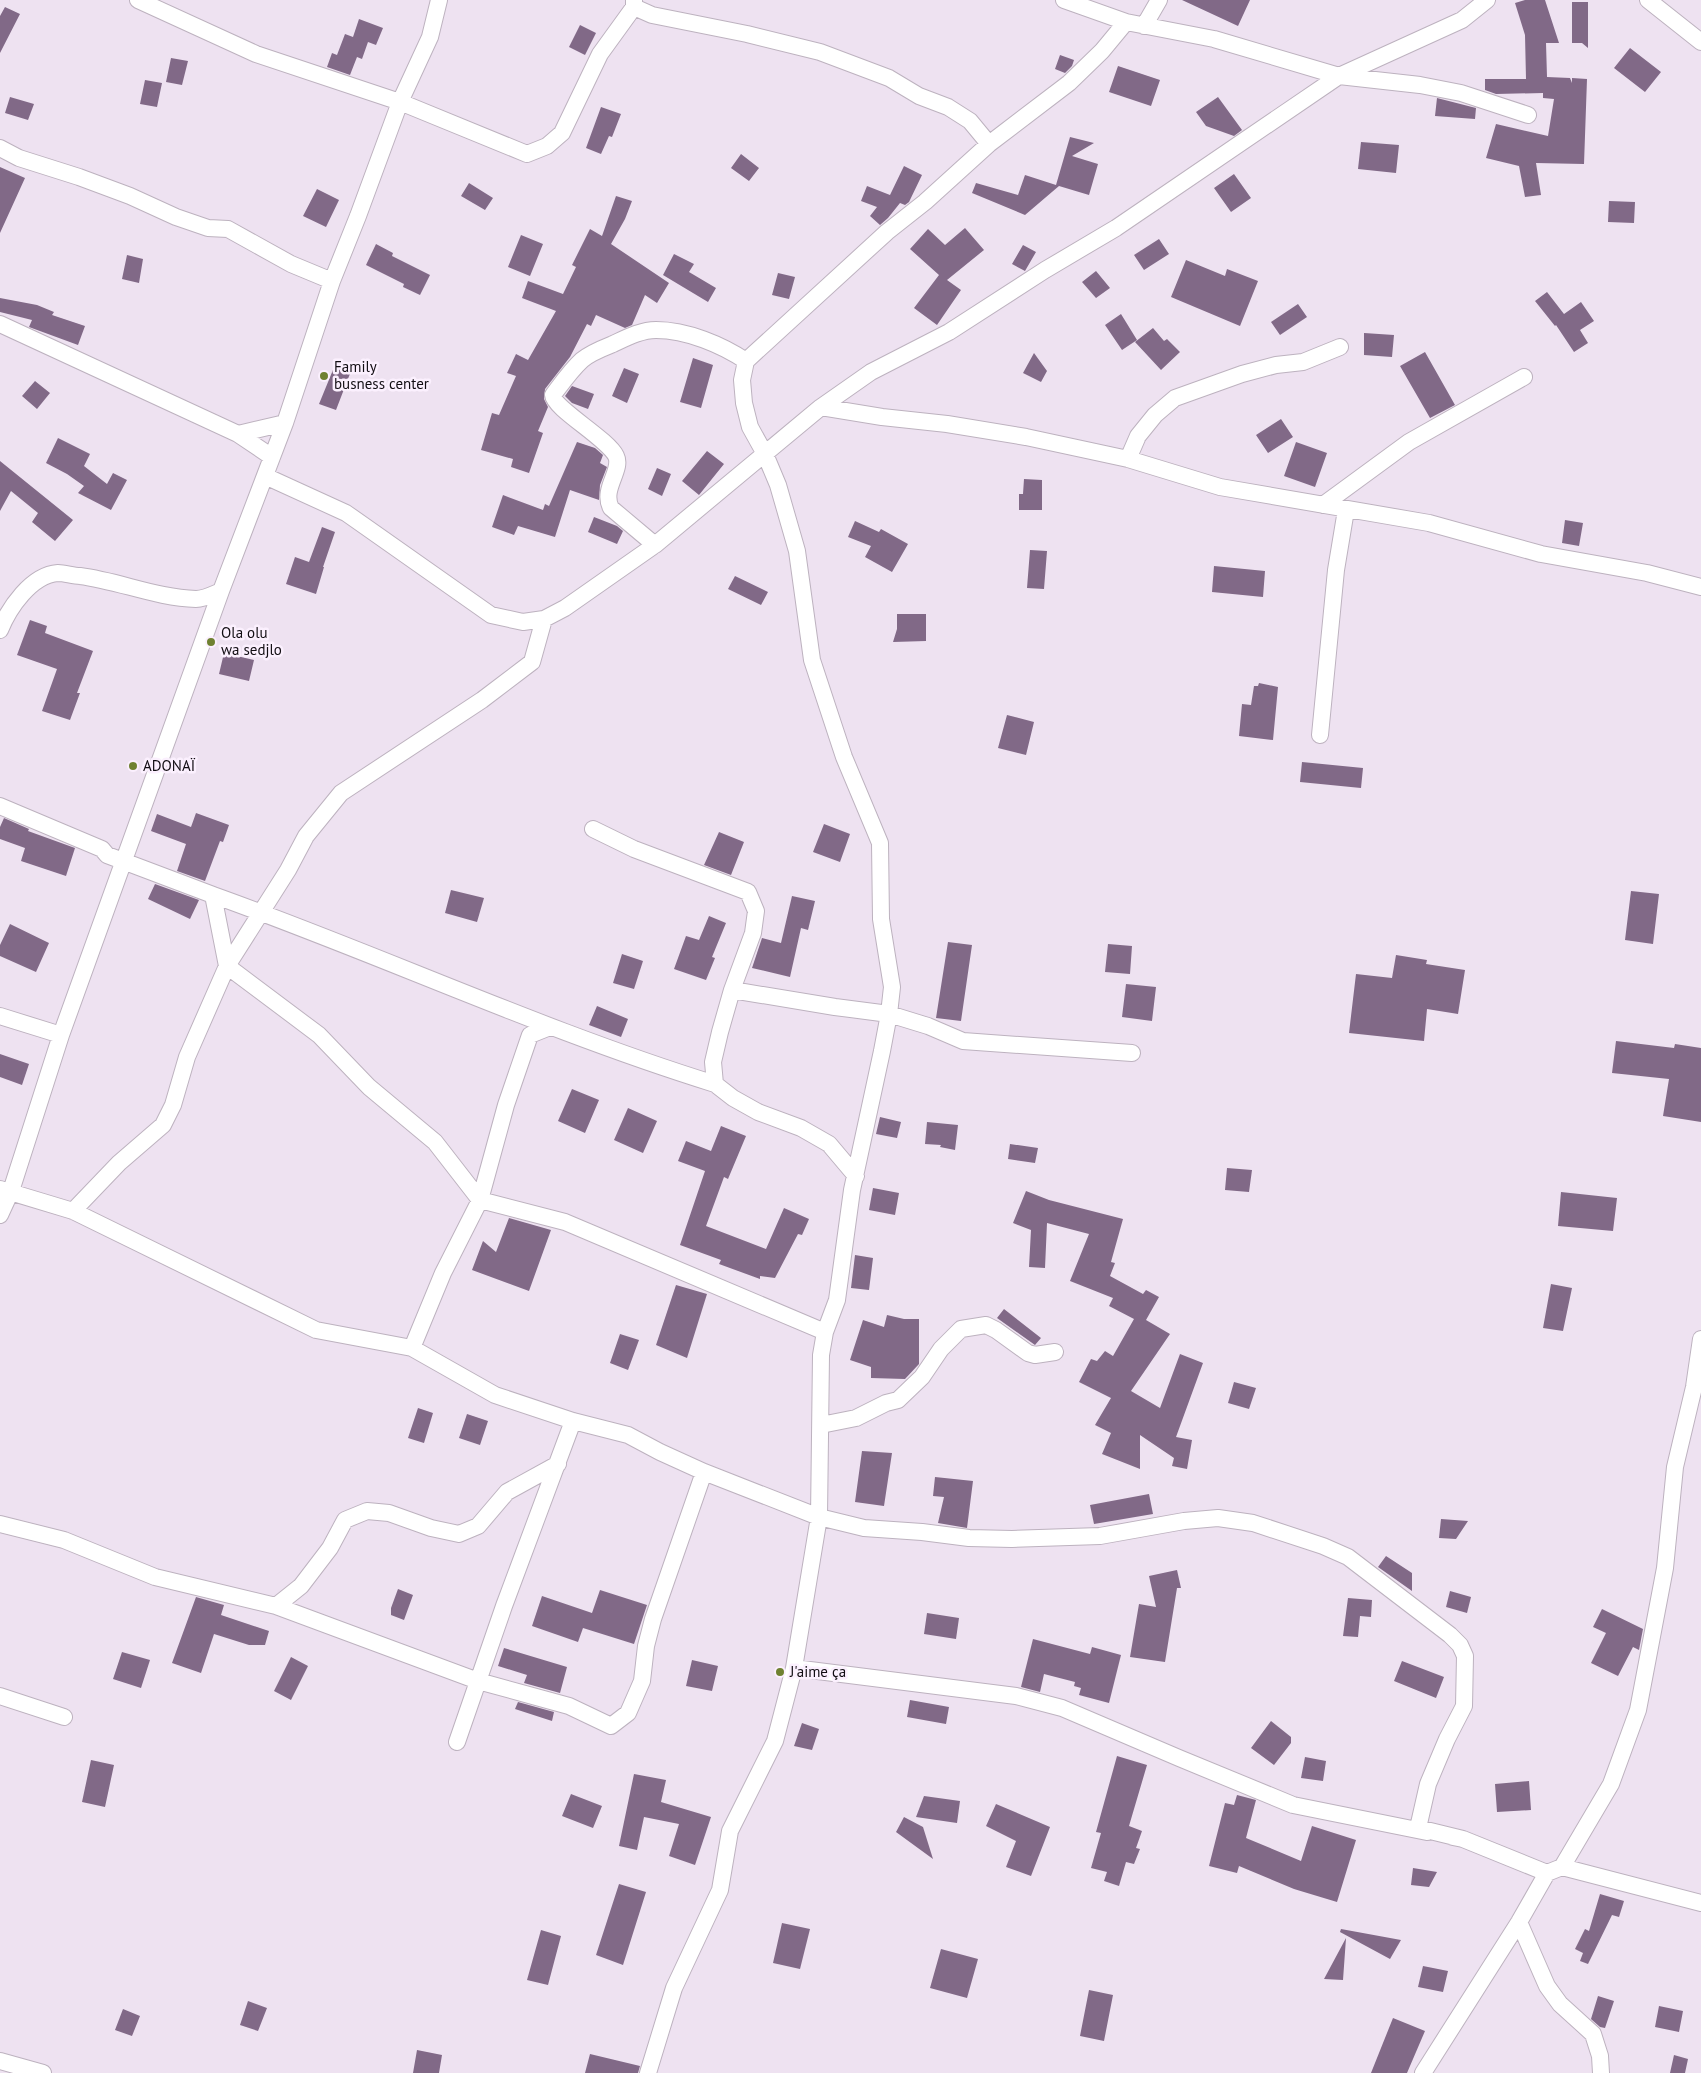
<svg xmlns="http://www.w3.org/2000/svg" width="1701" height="2073" font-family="'PT Sans',sans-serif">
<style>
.building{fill:#816987}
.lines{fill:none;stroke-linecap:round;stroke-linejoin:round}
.street-casing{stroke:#bdb2bf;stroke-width:18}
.street{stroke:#fff;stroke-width:16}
.poi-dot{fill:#6f8131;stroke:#fbf0fe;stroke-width:2}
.labels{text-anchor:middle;stroke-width:5;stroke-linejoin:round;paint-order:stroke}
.poi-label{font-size:15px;fill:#110d12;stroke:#fbf0fe;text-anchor:start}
</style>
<rect width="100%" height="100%" fill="#eee2f1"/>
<path class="building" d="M1182,0H1250L1238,26Z
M1525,0H1545L1559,43H1546L1547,77L1570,78L1572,83V78L1587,79L1584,164L1536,163L1541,195L1525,197L1519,166L1486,158L1496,124L1548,136L1554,99L1543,98V93L1496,94L1485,90V79H1526L1525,35L1515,3Z
M1572,2H1588V48L1582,43H1572Z
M5,7L20,14L0,53V16Z
M359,19L383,28L376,45L368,42L362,59L357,57L350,75L327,67L332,53L337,55L345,34L353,37Z
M580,25L596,33L585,55L569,47Z
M1630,48L1661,72L1645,92L1614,68Z
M1060,55L1074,60L1072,66L1065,73L1055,69Z
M171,58L188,61L182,85L166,82Z
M1118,66L1160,80L1151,106L1109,92Z
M145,80L162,83L157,107L140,104Z
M10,97L34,104L28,120L5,113Z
M1218,97L1242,130L1234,136L1206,126L1196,112Z
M1437,98L1476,108L1475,119L1435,116Z
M601,107L621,114L612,137L609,136L601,154L586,148Z
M1070,137L1094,143L1072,156L1098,164L1089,195L1059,186L1025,215L972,193L976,183L1018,195L1025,175L1056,185Z
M1361,142L1399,145L1396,173L1358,169Z
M741,154L759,168L749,181L731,168Z
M904,166L922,175L909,202L905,205L900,203L888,218L880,225L870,216L877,207L861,201L867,186L890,195Z
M0,167L25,178L0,233Z
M1234,174L1251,198L1231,212L1214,188Z
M469,183L493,198L485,210L461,196Z
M317,189L339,200L326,227L303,216Z
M616,196L632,201L625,219L611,244L669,283L657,303L645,295L632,325L625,328L596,315L591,326L587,324L570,357L545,389L544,399L548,407L538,431L543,433L529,473L511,467L513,459L481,450L492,413L499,415L516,376L507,373L516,354L528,360L556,311L522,298L528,281L563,294L576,267L572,265L590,229L602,236Z
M1609,201L1635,202L1634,223L1608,222Z
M965,228L984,250L947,280L961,290L937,325L914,308L939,275L910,249L928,229L945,245Z
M521,235L543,244L530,276L508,267Z
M1159,239L1169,254L1144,270L1134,255Z
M376,244L393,253L392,256L430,275L420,295L403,287L404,284L366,265Z
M1023,245L1036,252L1025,271L1012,264Z
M674,254L694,264L689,272L716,288L708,302L663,275Z
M127,255L143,259L139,283L122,279Z
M1186,260L1225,276L1227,269L1258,281L1240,326L1171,297Z
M1096,271L1110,288L1096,298L1082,282Z
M778,273L795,277L789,299L772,295Z
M1547,292L1564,314L1581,302L1594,321L1580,330L1588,343L1574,352L1556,325L1555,326L1535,301Z
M0,298L37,305L54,312L52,315L85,326L78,345L29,327L32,320L0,312Z
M1298,304L1307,317L1280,335L1271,322Z
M1121,314L1137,340L1122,350L1105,325Z
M1153,328L1164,341L1167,339L1180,352L1161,370L1135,342Z
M1364,333L1394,335L1392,357L1364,355Z
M1425,352L1455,405L1430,418L1400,366Z
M1034,353L1047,371L1041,382L1023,373Z
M693,358L713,365L701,408L680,402Z
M335,365L351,371L336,410L319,404Z
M624,368L639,374L627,403L612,396Z
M35,381L50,393L37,409L22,396Z
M572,386L594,394L588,409L572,403L565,396Z
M1281,419L1293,437L1268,453L1256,435Z
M58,438L90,454L84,466L107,484L113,473L127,480L111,510L78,493L84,486L67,474L46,463Z
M577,442L595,448L603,455L600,463L607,467L600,485L599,500L570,490L555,537L518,526L514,535L492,527L503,495L543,510L545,504L549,506Z
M1296,442L1327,453L1315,487L1284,476Z
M707,451L724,464L699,495L682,481Z
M0,461L73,520L55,541L32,522L38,513L11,491L0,511Z
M657,468L671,474L662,496L648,489Z
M1024,479L1042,480V510H1019V494H1023Z
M594,517L617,526L623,531L617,544L588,532Z
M1565,520L1583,523L1579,546L1562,543Z
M855,521L879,532L881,529L908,544L892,572L865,557L871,546L848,537Z
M322,527L335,532L323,567H324L316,594L286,584L295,557L309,562Z
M1030,550L1047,551L1044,589L1027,588Z
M1214,566L1265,571L1263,597L1212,592Z
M735,576L768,592L761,605L728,589Z
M897,614H926V641L893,642L897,629Z
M30,620L47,626L45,633L93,651L77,693H80L70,720L42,711L57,669L17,655Z
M224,653L254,660L249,681L219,674Z
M1259,683L1278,687L1273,740L1239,736L1242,704L1251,705L1254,686H1258Z
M1007,715L1034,722L1026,755L998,748Z
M1302,762L1363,768L1361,788L1300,782Z
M196,813L229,825L223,842L220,841L205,881L177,871L186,844L151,831L157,814L191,827Z
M4,818L29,829L28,831L75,848L66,876L21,861L25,848L0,839V827Z
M824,824L850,834L840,862L813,852Z
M719,832L744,842L731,875L704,865Z
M155,884L199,900L190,919L148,899Z
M451,890L484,898L477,922L445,913Z
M1631,891L1659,894L1653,944L1625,940Z
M792,896L815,901L808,930L801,928L790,977L752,968L762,938L781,943Z
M709,916L726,923L712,957L715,958L706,980L674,969L686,936L699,940Z
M10,924L49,943L36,972L0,956V945Z
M948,942L972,945L961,1021L936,1018Z
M1108,944L1132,946L1130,974L1105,972Z
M622,954L643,961L634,989L613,983Z
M1396,955L1427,960L1426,964L1465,970L1458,1014L1427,1009L1424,1041L1349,1033L1356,974L1392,978Z
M1126,984L1156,987L1152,1021L1122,1017Z
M597,1006L628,1019L621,1037L589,1025Z
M1616,1041L1674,1048L1675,1044L1701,1048V1122L1663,1116L1669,1079L1612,1073Z
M0,1054L29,1064L22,1085L0,1077Z
M572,1089L599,1100L585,1133L558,1121Z
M628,1108L657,1121L643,1153L614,1140Z
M880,1117L901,1122L897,1138L876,1134Z
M927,1122L958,1125L955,1150L940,1147L941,1145L925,1144Z
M721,1126L746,1136L728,1179L724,1177L706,1226L766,1249L784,1208L809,1219L802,1235L798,1234L775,1278L760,1276V1279L719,1264L721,1260L680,1245L705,1171L678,1161L686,1141L711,1151Z
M1010,1144L1038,1148L1035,1163L1008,1159Z
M1227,1168L1252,1170L1249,1192L1225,1190Z
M873,1188L899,1193L895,1215L869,1210Z
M1026,1191L1049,1200L1123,1219L1111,1262L1115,1263L1110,1276L1143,1294L1146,1290L1159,1297L1146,1320L1170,1334L1131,1391L1160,1408L1180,1354L1203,1363L1176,1437L1192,1440L1187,1469L1172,1466L1174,1458L1140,1435V1469L1102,1454L1111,1433L1095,1425L1111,1398L1079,1382L1091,1359L1097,1361L1105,1351L1113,1356L1134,1319L1109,1306L1113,1298L1070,1281L1089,1234L1047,1223L1045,1268L1029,1267L1031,1230L1013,1223Z
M1561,1192L1617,1198L1613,1231L1558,1226Z
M509,1218L551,1230L529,1291L472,1270L483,1241L496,1252Z
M855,1255L873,1258L869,1290L851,1288Z
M1551,1284L1572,1288L1563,1331L1543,1328Z
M676,1285L707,1294L687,1358L656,1345Z
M1004,1309L1041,1338L1035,1345L997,1318Z
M887,1315L904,1319H919V1364L905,1379L871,1378V1367L850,1360L863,1320L884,1327Z
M620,1334L639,1340L628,1370L610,1363Z
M1234,1382L1256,1388L1249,1409L1228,1403Z
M418,1408L433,1413L424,1443L408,1438Z
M467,1414L488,1421L480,1445L459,1438Z
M862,1451L892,1453L884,1506L855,1502Z
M935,1477L973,1481L967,1528L938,1523L944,1497L933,1496Z
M1149,1494L1153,1514L1094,1524L1090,1505Z
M1441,1519L1468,1521L1456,1539L1439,1538Z
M1386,1556L1412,1573V1591L1378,1567Z
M1177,1570L1181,1588H1177L1165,1662L1130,1657L1139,1604L1156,1607L1149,1576Z
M398,1589L413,1595L404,1620L391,1615V1608Z
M600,1590L647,1605L634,1644L583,1628L578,1642L532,1626L542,1596L592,1613Z
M1450,1591L1471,1597L1467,1613L1446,1607Z
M196,1597L224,1605L221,1615L269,1631L265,1645H249L214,1634L201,1673L172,1663Z
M1348,1598L1372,1600L1371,1617L1360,1616L1358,1637L1343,1636Z
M1602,1609L1643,1629L1639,1650L1633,1647L1618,1676L1591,1663L1606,1633L1593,1627Z
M927,1613L959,1618L956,1639L924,1634Z
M1033,1639L1090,1654L1092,1647L1121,1655L1109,1703L1079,1695L1081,1688L1074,1686L1075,1682L1044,1674L1040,1692L1021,1687Z
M504,1648L567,1667L560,1693L524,1683L527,1675L498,1666Z
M122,1652L150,1660L141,1688L113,1679Z
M291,1657L308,1666L291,1700L274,1691Z
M692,1660L718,1666L712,1691L686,1686Z
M1402,1661L1444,1677L1436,1698L1394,1681Z
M910,1700L949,1707L946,1724L907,1717Z
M518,1702L554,1712L552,1721L515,1709Z
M1271,1721L1291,1737V1743L1274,1765L1251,1748Z
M802,1723L819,1729L812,1750L794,1746Z
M1117,1756L1147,1765L1129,1826L1142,1831L1136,1848L1140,1849L1134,1864L1126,1862L1119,1886L1104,1881L1107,1872L1091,1868L1101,1833L1096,1832Z
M1305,1757L1326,1761L1323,1781L1301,1778Z
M91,1760L114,1765L105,1807L82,1802Z
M634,1774L666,1780L661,1802L711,1817L695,1865L669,1856L679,1824L644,1817L637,1850L619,1846Z
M1529,1781L1531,1810L1497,1812L1495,1784Z
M571,1794L602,1806L593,1828L562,1816Z
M1237,1795L1256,1800L1246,1838L1301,1861L1312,1826L1356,1840L1337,1902L1294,1889L1239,1866L1237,1873L1209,1866L1225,1803L1234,1805Z
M924,1796L960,1801L957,1823L916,1817Z
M996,1804L1050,1827L1031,1876L1006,1867L1016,1841L986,1826Z
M904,1817L923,1827L933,1859L896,1832Z
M1413,1868L1437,1872L1429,1887L1411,1885Z
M619,1884L646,1892L623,1965L596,1955Z
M1600,1894L1624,1901L1619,1917L1612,1915L1588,1964L1580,1961L1583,1953L1575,1949L1585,1929L1589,1931Z
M782,1923L810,1929L800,1969L773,1963Z
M1341,1929L1401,1940L1390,1959L1340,1932Z
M541,1930L561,1936L548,1985L527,1980Z
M1346,1938L1343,1980L1324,1979Z
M941,1949L978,1959L967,1998L930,1988Z
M1423,1966L1448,1971L1443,1992L1418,1987Z
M1089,1990L1113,1995L1104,2041L1080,2036Z
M1598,1996L1614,2001L1605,2028L1600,2027L1591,2019Z
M248,2001L267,2008L258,2031L240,2025Z
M1659,2006L1683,2011L1679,2032L1655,2027Z
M123,2009L140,2016L132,2036L115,2030Z
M1393,2018L1425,2031L1407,2073H1371Z
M417,2050L442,2055L439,2073H413Z
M590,2054L640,2066L638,2073H585Z
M1674,2055L1688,2059L1685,2073H1670Z"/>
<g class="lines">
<g class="street-casing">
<path id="street" d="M138,0L256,54L400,102L527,154L547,146L562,133L600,54L634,7
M634,0V7L652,15L747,34L820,52L889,78L919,96L948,107L970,121L989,144
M1064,0L1126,22L1214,39L1339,76L1462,20L1487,0
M1648,0L1701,42
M1144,26L1159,0
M0,148L19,158L79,177L130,196L176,217L208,228L228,229L291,264L332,281
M0,324L238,434L285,423
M821,407L882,417L947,424L1026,437L1128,459L1220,487L1429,523L1541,554L1647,573L1701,587
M238,434L272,457
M1128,459L1138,436L1155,415L1175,398L1242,374L1276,365L1303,362L1340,347
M265,476L346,513L491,615L523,622L544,619L565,608L655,545L821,407L871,372L949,332L1045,270L1116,228L1339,76L1420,85L1461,93L1528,115
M1323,505L1409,442L1524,377
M655,545L611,508C601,489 623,470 616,456C607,438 554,409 553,395C562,383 571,370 582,360C590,353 603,348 613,344C626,338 641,330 656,330C687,330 722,345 746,361
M0,630C9,608 31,575 58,573C65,573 73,576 80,576C119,581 157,598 196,599C204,599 214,594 221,591
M1320,735L1336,570L1346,510
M0,806L102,849L107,855L213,895L227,966L319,1035L369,1087L435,1142L480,1200L506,1105L530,1035L550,1027
M593,829L634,849L748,892L756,911L753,933L732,990L720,1032L713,1062L715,1084L733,1098L758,1112L801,1128L829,1144L856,1176
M213,895C381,955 544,1031 715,1084
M732,990L835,1007L889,1014L928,1026L963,1041L1132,1053
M0,1016L61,1035
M0,1189L73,1211L316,1330L412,1348L495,1395L573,1421L628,1435L660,1452L704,1472L819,1517L864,1528L922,1532L969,1538L1012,1539L1100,1536L1184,1521L1218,1518L1253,1523L1323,1546L1348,1557L1450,1635L1460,1645L1465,1656L1464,1706L1447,1739L1428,1784L1418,1828L1463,1839
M73,1211L119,1163L163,1125L173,1105L187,1057L227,966L288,870L306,836L341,793L482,700L532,662L544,619
M0,1215L11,1191L61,1035L221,591L285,423L332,281L358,216L400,102L430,37L439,0
M412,1348L443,1273L480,1200L565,1222L825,1332
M821,1425L856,1418L886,1403L898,1400L922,1377L941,1349L961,1329L986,1325L996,1330L1028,1353L1035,1355L1055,1352
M0,1524L64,1540L155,1577L276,1606L478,1681L569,1706L611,1726L628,1713L642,1681L646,1646L653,1619L704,1472
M276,1606L301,1586L330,1548L345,1520L367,1511L389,1513L431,1528L459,1534L478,1526L507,1492L558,1464
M794,1668L1016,1696L1062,1708L1179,1758L1293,1805L1427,1832
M0,1696L64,1717
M457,1742L504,1606L573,1421
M1453,1837L1463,1839L1547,1873L1562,1867L1701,1903
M1562,1867L1611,1784L1638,1710L1665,1568L1675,1467L1694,1387L1701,1339
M1519,1922L1547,1986L1560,2004L1593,2034L1600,2056L1601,2073
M0,2061L43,2073
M648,2073L674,1988L720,1890L730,1831L775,1741L794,1668L819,1517L821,1355L825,1332L837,1300L852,1190L882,1051L889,1014L892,987L881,919L880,843L844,757L812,660L797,551L778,485L765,454L750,427L744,403L742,380L746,361L887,232L925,202L989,144L1069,83L1102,51L1126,22
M1423,2073L1519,1922L1547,1873"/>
</g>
<use href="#street" class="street"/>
</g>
<g class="poi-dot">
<circle cx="324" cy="376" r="5"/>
<circle cx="211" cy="642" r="5"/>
<circle cx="133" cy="766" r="5"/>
<circle cx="780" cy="1672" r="5"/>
</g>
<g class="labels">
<g class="poi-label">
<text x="334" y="372">Family<tspan x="334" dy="17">busness center</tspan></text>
<text x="221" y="638">Ola olu<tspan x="221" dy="17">wa sedjlo</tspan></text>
<text x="143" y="771">ADONAÏ</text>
<text x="790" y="1677">J'aime ça</text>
</g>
</g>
</svg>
